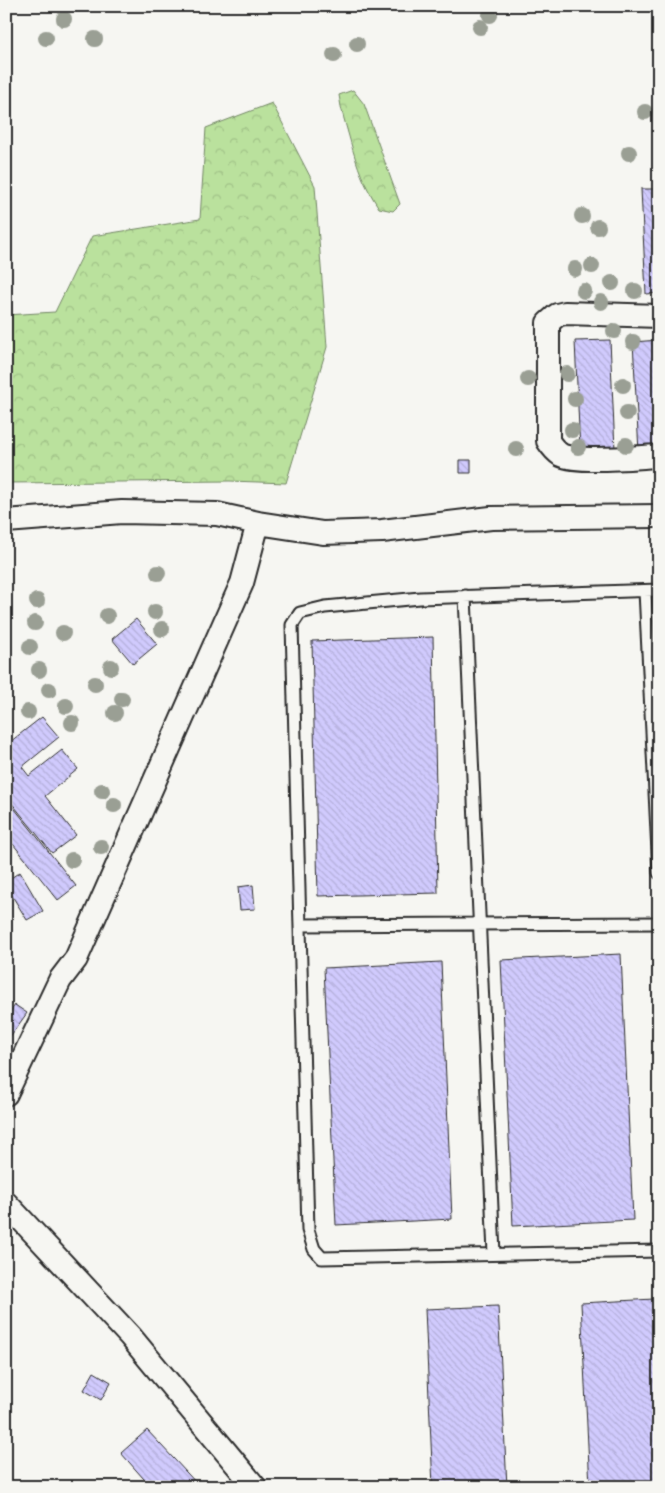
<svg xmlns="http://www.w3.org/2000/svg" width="665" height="1493" font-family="'Gochi Hand',sans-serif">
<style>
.forest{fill:url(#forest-crowns);stroke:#728664}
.building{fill:url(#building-back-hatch);stroke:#2b2b2b}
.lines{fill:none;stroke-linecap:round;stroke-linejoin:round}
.lane-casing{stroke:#2b2b2b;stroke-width:15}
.street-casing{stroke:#2b2b2b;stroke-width:26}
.path{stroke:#2b2b2b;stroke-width:3;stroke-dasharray:5 4;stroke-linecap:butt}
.lane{stroke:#f6f6f2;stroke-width:11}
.street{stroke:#f6f6f2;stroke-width:22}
.tree{fill:#9a9f94}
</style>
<defs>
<pattern id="forest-crowns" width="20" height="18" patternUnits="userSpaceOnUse" patternTransform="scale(1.25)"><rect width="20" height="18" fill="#bae19d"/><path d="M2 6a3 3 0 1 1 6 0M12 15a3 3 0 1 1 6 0" fill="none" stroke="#a0c187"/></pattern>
<pattern id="building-back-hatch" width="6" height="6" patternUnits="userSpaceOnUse" patternTransform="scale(1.25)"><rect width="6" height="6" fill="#d0cafd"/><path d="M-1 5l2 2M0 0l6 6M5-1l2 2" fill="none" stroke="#b3aed9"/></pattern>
</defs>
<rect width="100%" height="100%" fill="#f6f6f2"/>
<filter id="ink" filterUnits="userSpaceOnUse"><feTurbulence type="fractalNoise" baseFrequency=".02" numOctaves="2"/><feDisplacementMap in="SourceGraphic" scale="10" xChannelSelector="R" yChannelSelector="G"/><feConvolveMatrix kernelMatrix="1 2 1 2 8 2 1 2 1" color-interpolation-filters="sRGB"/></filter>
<g filter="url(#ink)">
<path class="forest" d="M353,90L364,104L400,204L393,211L379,208C363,183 358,169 350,140C346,125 341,111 339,95Z
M272,103L315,186L327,347L286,483L230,481L6,483V315L55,312L92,236L200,219L206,128Z"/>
<path class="building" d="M641,189H659V293L646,294Z
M610,340L615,450L580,451L575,341Z
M659,340V451L639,452L633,342Z
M460,460H471V473H460Z
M136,619L157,644L133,664L112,639Z
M433,637L438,893L318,896L312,641Z
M42,717L59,737L22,767L29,776L62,750L78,769L45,796L76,835L52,853L6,796V745Z
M11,804L76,886L58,900L13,844L6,849V808Z
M20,872L43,911L27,920L6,886V881Z
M253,885L255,909L240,910L238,887Z
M621,954L633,1220L513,1226L501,960Z
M441,962L452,1219L336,1225L324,968Z
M15,1005L27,1013L9,1038L6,1036V1018Z
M654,1299L659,1394V1487H590L581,1303Z
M498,1306L507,1487H433L425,1309Z
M94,1372L111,1382L101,1400L84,1390Z
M147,1430L200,1487H151L121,1453Z"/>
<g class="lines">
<g class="lane-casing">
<path id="lane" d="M659,590L420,598L325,607L300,613L292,625L308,1230L314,1249L322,1258L659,1251
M645,591L659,873
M465,596L494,1254
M300,925L659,923"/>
</g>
<g class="street-casing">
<path id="street" d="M659,316L565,313L557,315L548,323V441C552,447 555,451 561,455C579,463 637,457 659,456
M6,521L122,512L217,514L258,523L323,533L382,531L491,518L659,516
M6,1094L60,980L76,959L242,583L258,523
M6,1203L130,1336L255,1487"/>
</g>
<path class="path" d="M6,9L7,6"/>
<use href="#lane" class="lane"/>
<use href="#street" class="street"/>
</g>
<g class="tree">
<circle cx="490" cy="15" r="8"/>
<circle cx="64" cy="19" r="8"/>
<circle cx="480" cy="27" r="8"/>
<circle cx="46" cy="38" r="8"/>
<circle cx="95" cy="39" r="8"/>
<circle cx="357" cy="44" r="8"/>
<circle cx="334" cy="55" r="8"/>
<circle cx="645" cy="112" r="8"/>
<circle cx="629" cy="153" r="8"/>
<circle cx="582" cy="216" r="8"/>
<circle cx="598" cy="227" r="8"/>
<circle cx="592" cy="266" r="8"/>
<circle cx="575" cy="269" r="8"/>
<circle cx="612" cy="283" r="8"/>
<circle cx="584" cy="291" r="8"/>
<circle cx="635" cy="291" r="8"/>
<circle cx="601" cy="302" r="8"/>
<circle cx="614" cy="331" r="8"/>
<circle cx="633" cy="342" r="8"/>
<circle cx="567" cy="374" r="8"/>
<circle cx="528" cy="379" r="8"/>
<circle cx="623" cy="385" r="8"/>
<circle cx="575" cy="399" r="8"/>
<circle cx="627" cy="413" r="8"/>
<circle cx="572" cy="430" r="8"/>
<circle cx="626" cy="445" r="8"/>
<circle cx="578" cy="447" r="8"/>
<circle cx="516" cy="449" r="8"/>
<circle cx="158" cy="573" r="8"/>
<circle cx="37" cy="601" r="8"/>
<circle cx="155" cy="612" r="8"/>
<circle cx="107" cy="616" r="8"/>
<circle cx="35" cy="623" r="8"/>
<circle cx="162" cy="629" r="8"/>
<circle cx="63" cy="633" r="8"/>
<circle cx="30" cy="647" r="8"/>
<circle cx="111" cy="667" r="8"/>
<circle cx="39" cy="670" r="8"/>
<circle cx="95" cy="684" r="8"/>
<circle cx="49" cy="690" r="8"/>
<circle cx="122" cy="699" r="8"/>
<circle cx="66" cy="706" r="8"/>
<circle cx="28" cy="712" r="8"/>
<circle cx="115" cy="713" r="8"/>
<circle cx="72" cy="723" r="8"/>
<circle cx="102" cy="791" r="8"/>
<circle cx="114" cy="805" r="8"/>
<circle cx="101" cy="847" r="8"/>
<circle cx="72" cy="860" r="8"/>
</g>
</g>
<rect width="665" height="1493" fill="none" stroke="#f6f6f2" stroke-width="25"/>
<rect x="12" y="12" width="640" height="1468" fill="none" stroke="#2b2b2b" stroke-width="2" filter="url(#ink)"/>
</svg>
